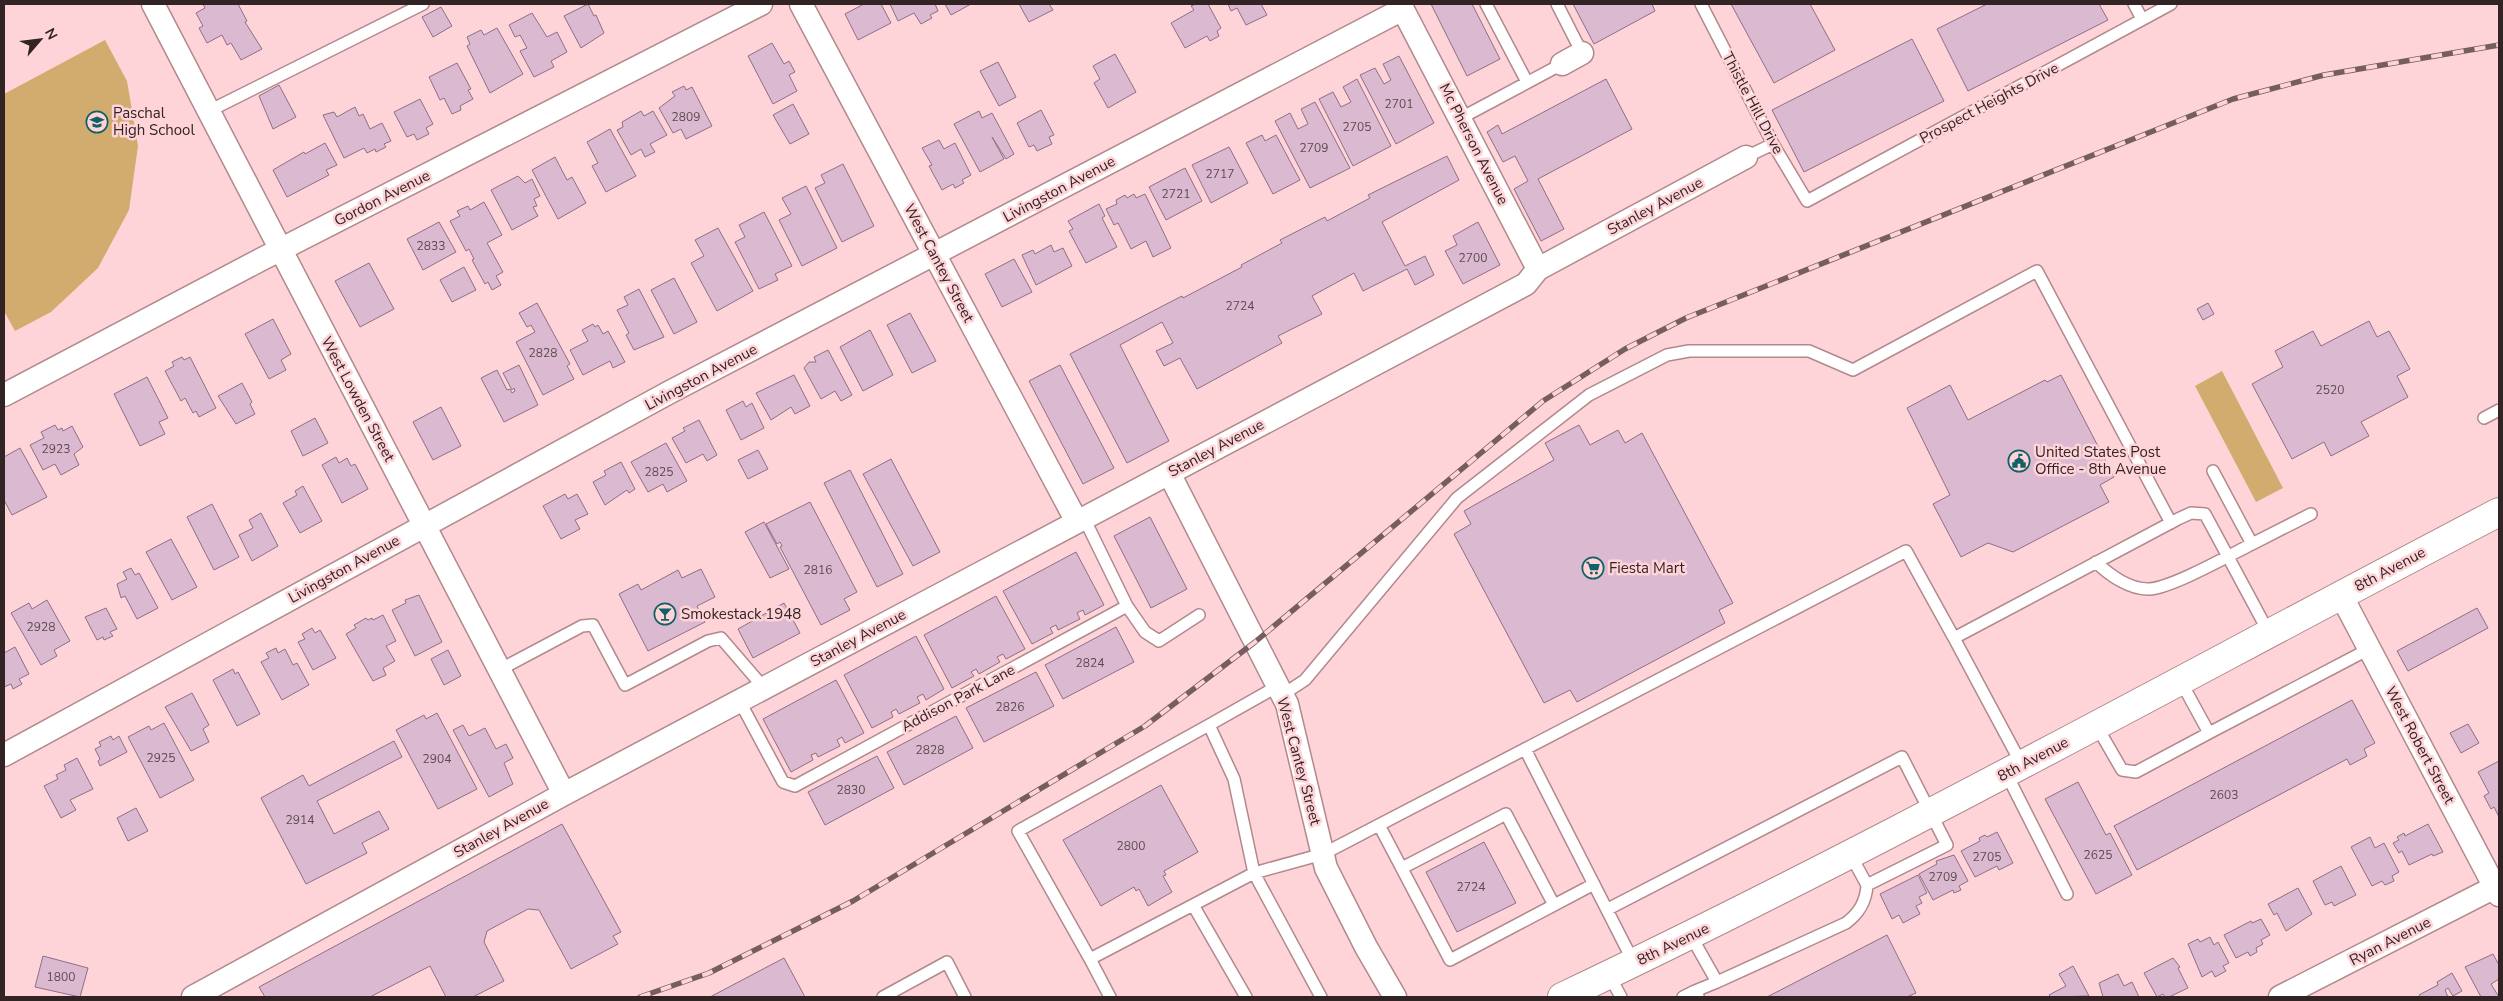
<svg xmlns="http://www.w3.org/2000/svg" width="2503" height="1001" font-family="'Nunito Sans',sans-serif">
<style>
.green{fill:#d2ac6e}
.building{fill:#dbbad1;stroke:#8d6f84}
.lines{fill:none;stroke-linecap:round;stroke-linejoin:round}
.lane-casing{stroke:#b1898d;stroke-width:14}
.street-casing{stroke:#b1898d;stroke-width:25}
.secondary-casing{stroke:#b1898d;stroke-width:30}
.lane{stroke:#fff;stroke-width:11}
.street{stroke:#fff;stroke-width:22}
.secondary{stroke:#fff;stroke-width:28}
.rail-casing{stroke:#765e60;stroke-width:5.5}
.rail{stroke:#ffd4d8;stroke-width:4;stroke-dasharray:11;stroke-linecap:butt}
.labels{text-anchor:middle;stroke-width:5;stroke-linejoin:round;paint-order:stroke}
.number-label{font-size:12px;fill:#5c494f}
.street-label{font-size:15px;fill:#322324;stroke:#ffd4d8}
.poi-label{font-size:15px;fill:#322324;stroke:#ffd4d8;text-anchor:start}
</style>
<rect width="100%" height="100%" fill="#ffd4d8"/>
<path class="green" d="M105,40L127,81L138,146L129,210L98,268L51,312L15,331L4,311V94Z
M2222,371L2283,488L2256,502L2195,386Z"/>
<path class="building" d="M203,4H238L247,21L245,22L262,49L241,60L231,43L227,45L222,35L207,43L199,28L203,26L196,13L205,8Z
M588,4L594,16L596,15L604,33L581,48L564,16Z
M864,4H881L891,23L858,40L845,14Z
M890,4H935L938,11L930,15L932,18L921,24L914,13L898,21Z
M945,4H971L951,15Z
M1019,4H1049L1053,10L1029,22Z
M1196,4H1208L1221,28L1217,31L1219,36L1210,41L1207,36L1185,48L1171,23L1194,10L1191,6Z
M1228,4H1261L1267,15L1246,25L1237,8L1231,11Z
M1431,4H1472L1500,59L1467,76Z
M1573,4H1652L1655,11L1594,44Z
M1731,4H1810L1835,50L1774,83Z
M1987,4H2099L2108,20L1968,91L1937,29Z
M441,7L452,26L433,37L422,17Z
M532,13L547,37L557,32L567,52L551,61L554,67L534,77L520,51L527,48L520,35L515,37L509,25Z
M497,28L523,74L490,93L467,46L470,44L467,37L481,30L484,35Z
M1912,39L1944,101L1804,172L1772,110Z
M772,43L784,64L789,61L795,72L789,75L797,91L773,104L748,56Z
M1115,54L1136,92L1108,108L1094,83L1100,79L1093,66Z
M1399,56L1434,123L1396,144L1360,75L1375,68L1384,84L1391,80L1383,64Z
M998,62L1016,97L999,106L980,71Z
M457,63L471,89L468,90L473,99L460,106L461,110L452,114L444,98L440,100L429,77Z
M1357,79L1391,146L1353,166L1319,99L1333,92L1341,107L1351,102L1343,87Z
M1606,79L1632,129L1538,179L1564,229L1541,241L1514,189L1528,181L1515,156L1503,162L1487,132L1498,125L1502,134Z
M279,85L296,117L273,129L259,96Z
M684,86L686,90L692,87L712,126L686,139L681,129L673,133L659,108L675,96L672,92Z
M420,99L433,124L426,128L429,134L417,140L414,134L407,137L394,112Z
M1315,102L1350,168L1310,188L1275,121L1290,113L1298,129L1308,124L1301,109Z
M793,104L809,134L790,144L773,115Z
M355,107L359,116L363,114L370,129L382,123L391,141L384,144L386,147L376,152L375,149L367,153L364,148L344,158L323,115L334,112L337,117Z
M1041,110L1054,135L1049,137L1052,144L1037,151L1034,145L1029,147L1017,123Z
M641,111L644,116L653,111L667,135L650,144L655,152L645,157L641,149L631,155L617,130L623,127L622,122Z
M979,111L982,118L992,113L1014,154L1006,159L992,137L1004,159L980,172L954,124Z
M610,129L636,176L606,192L592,166L598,163L587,142Z
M1262,135L1265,141L1276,135L1300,180L1273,194L1246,143Z
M939,140L944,149L955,143L971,175L962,180L964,183L955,188L953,184L942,190L929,166L932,165L922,148Z
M325,143L337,165L326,170L329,175L287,197L273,170L304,152L305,154Z
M1229,147L1248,183L1211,203L1192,165Z
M1447,156L1459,180L1382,222L1405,266L1425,256L1434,275L1415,285L1407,269L1363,291L1354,273L1312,296L1322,314L1278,336L1282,343L1197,389L1180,358L1164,366L1156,351L1173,343L1162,322L1120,345L1169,441L1127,463L1070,354L1182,296L1183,298L1242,267L1241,265L1282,243L1280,240L1325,217L1327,221L1370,198L1368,195Z
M555,157L567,180L572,177L586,203L558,219L532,170Z
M843,164L874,226L842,242L815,188L825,183L821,175Z
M1185,168L1202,201L1166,220L1149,187Z
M518,176L525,183L532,179L540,196L534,199L537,206L533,207L538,216L512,230L491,190Z
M806,186L837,248L802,266L779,220L791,214L782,198Z
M1134,194L1136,198L1145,194L1171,248L1153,257L1146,241L1131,249L1118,223L1114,225L1106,209L1117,204L1116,200L1125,195L1127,198Z
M484,202L502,235L487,243L503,272L496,276L501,285L492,290L488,282L485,284L472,260L474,259L469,249L466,251L450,221L460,216L457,211L468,206L470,210Z
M1099,204L1105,216L1102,218L1117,247L1086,263L1069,231L1073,229L1068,221Z
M764,212L792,266L775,274L778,280L759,289L735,242L745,237L739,225Z
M439,222L456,252L423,270L407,239Z
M1478,222L1500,265L1463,284L1445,251L1457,245L1453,236Z
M718,228L753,291L717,311L691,263L704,256L695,240Z
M1051,245L1054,252L1063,248L1072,266L1036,285L1022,255L1033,250L1035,254Z
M1014,259L1032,292L1002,307L985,274Z
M369,263L394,309L360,327L335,281Z
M464,267L476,290L452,302L440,280Z
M674,278L697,322L674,334L651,290Z
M639,289L664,337L634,350L626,335L629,333L617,310L628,305L624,297Z
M537,303L570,364L567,366L574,379L543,395L516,342L535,332L531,325L527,327L519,313Z
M2208,303L2214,314L2203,320L2197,309Z
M910,313L936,361L912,373L887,325Z
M273,319L291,354L281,360L286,370L269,379L245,334Z
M2369,321L2377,337L2389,331L2410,369L2397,376L2408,397L2361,422L2369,436L2331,456L2324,442L2292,459L2252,384L2283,367L2275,351L2313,331L2321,346Z
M593,324L595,327L598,325L603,334L608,331L625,362L613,368L610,361L583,375L570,350L588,341L582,330Z
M870,330L893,375L863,391L840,347Z
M828,350L852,395L841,401L835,391L821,399L804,368L809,362H816L814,357Z
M182,357L184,360L190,357L216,408L199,417L196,411L193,413L185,398L181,401L165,371L174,366L172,362Z
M519,365L538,405L504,422L481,378L497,370L507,390L510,389L512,393L515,391L514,388L512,390L503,373Z
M1060,365L1114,468L1083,484L1029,381Z
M794,375L810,406L795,414L791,407L771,420L756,393Z
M2061,375L2114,477L2100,485L2109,502L2013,552L1988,543L1961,557L1933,504L1950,495L1907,408L1950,385L1968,420L2045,380L2047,382Z
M147,377L168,418L159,422L165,434L140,446L114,394Z
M242,383L252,402L250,404L255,414L236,424L218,396Z
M743,401L746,407L752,403L764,428L741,440L726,410Z
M441,407L461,446L433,460L413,422Z
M315,418L328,443L303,456L291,431Z
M699,420L717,455L707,461L703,454L686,463L672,438L685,431L683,428Z
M55,425L58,430L62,428L63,431L72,426L83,447L74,454L79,465L61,475L55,464L43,470L30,445L44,438L41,432Z
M1579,425L1590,445L1618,430L1625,443L1642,433L1733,603L1719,610L1725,623L1577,702L1570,690L1544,703L1454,534L1471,524L1464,511L1554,460L1545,443Z
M666,443L687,481L667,492L663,484L648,492L631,462Z
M20,448L47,497L12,515L4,500V457Z
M758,450L768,469L748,479L738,460Z
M336,457L339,463L347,458L351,466L355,464L368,489L342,503L322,465Z
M891,459L940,552L913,566L863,474Z
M621,462L635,489L629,493L627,490L605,505L593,482L606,475L604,471Z
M850,470L903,574L877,587L824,483Z
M303,486L322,521L300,533L283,503L297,495L295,491Z
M565,494L568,499L577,494L588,514L575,520L580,529L561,539L543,506Z
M810,502L857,592L844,599L850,610L821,625L780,547L782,546L780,542L777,544L766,524Z
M212,504L239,557L214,570L187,517Z
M261,513L278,546L252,561L239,535L253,528L249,520Z
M1150,517L1187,589L1151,608L1114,536Z
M764,522L789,569L770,578L745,532Z
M171,539L197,587L172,600L146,552Z
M1076,552L1104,605L1085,615L1083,610L1077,613L1080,619L1058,630L1056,625L1050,628L1053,633L1032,644L1003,591Z
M131,568L135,575L139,573L158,608L137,619L125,596L121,598L117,584L127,579L123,572Z
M701,569L715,597L697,606L705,622L648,651L619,594L638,584L641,590L678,570L682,578Z
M419,595L442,642L415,656L392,610L406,603L405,600Z
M996,596L1025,649L1006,659L1003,654L997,657L1000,662L979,674L976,669L971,672L974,676L952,688L924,635Z
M47,600L70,641L54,650L57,656L41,665L11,613L29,603L32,609Z
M784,603L800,633L753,658L738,629Z
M106,608L117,629L110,632L113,636L104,640L103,637L97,640L85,617Z
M2477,608L2488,628L2408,671L2397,651Z
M383,615L396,641L386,646L395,661L383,668L386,675L373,681L346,634L356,628L354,625L366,618L368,620L372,618L373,620Z
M1116,627L1134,662L1063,699L1045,665Z
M312,628L315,633L320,630L336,658L313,670L298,642L305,639L302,634Z
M916,636L944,689L926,700L923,694L917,697L920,703L899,714L896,709L891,712L893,717L872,728L844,675Z
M15,647L29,674L19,679L22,684L13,689L11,684L4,687V653Z
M276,648L278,653L285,649L293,665L297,663L309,685L282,700L261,662L269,658L266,653Z
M448,650L461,676L444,685L431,659Z
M233,669L235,674L238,672L260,714L237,726L213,680Z
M1036,672L1054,706L984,742L966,708Z
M836,680L864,733L845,743L842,737L837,740L840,746L818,757L816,753L811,755L813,760L791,772L763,719Z
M192,693L209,725L203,729L209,742L191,751L165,707Z
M2352,700L2375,743L2364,749L2367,756L2350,765L2347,759L2137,870L2114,826Z
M437,713L477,789L438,809L396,730L424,715L426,719Z
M956,716L973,748L904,785L887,752Z
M164,723L194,780L160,798L128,737L149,726L151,730Z
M2468,724L2479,743L2461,753L2450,733Z
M463,725L469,736L485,728L496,749L506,744L513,758L504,763L513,784L489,797L453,730Z
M111,736L113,740L119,736L127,752L100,766L98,761L100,759L95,749L101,746L99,742Z
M394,741L402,757L317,801L334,834L379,811L389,829L362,843L367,853L306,884L261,798L303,775L309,786Z
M877,756L894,788L825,825L808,792Z
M77,758L93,789L70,800L76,810L61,818L44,786L58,779L56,775L66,770L64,765Z
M2499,761V817L2494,807L2491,809L2484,796L2489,793L2478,772Z
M2078,782L2106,835L2110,833L2132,875L2096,894L2045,799Z
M1161,785L1198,852L1164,871L1166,875L1163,876L1172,892L1148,906L1139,889L1136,891L1134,887L1101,906L1063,840Z
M136,808L148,831L128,841L117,818Z
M562,824L621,932L613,936L618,944L571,969L539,910L528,909L487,931L484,942L504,981L473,997H446L430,966L370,997H265L259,987Z
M2428,824L2443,852L2433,856L2432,854L2409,865L2402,851L2399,853L2393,843L2399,840L2397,837L2404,833L2405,836Z
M1997,832L2013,863L1999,870L1997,866L1975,877L1961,851L1980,841L1979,838L1985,835L1987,837Z
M2370,837L2375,848L2384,843L2399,872L2392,876L2394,881L2385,885L2382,881L2372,886L2351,847Z
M1484,842L1516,903L1457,932L1426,872Z
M1954,855L1968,881L1959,886L1961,890L1954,893L1953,890L1933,900L1919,874L1937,864L1936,861Z
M2341,866L2356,895L2334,906L2332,902L2325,905L2313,881Z
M1918,875L1927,893L1919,897L1922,903L1916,906L1920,914L1903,923L1899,915L1892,919L1880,894Z
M2298,888L2312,914L2286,931L2277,913L2274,915L2268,904Z
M2261,919L2270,935L2261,940L2263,944L2256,948L2257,952L2250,956L2248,952L2236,958L2224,935L2251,921L2252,923Z
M1887,935L1916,993L1907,997H1767Z
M2210,937L2214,945L2218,942L2229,963L2223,966L2226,971L2215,977L2212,971L2202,977L2188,944L2198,939L2200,942Z
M2493,954L2499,965V979L2491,984L2499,997H2481L2465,967Z
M43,956L88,968L80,997L35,987Z
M784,958L805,997H710Z
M2173,958L2180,967L2178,968L2188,988L2169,997H2165L2163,994L2157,997L2144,973Z
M2073,966L2089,996L2051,997L2049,995L2066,986L2059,974Z
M2452,973L2462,991L2453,996L2448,988L2445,990L2448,997H2420L2419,995L2438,985L2437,982Z
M2118,974L2124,986L2132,982L2139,997H2103L2099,983Z"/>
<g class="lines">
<g class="lane-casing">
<path id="lane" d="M1486,4L1527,82
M1557,4L1582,53
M1701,4L1773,144L1807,201L2171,4
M2134,4L2142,19
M209,111L423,4
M1461,118L1562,64
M1746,157L1773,144
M2484,418L2499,410
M2213,471L2252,544L2311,514
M2096,562C2109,575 2130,590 2150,589C2173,587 2228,556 2252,544
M1127,606L1145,632L1159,641L1199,615
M1954,638L2022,765
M499,670L582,626L593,625L625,685L708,641L721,638L764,688
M2180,680L2209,733L2369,649
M1278,686L1209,725L1234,779L1254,873L1321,997
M1282,695L1305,680L1457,498L1589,395L1667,355L1689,351H1809L1853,370L2037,271L2171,523
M739,700L783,782L795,786L1127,606L1084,518
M2096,725L2122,770L2136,772L2209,733
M1525,749L1634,963
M2006,773L2067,894
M1379,825L1450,960L1594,884
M1402,868L1506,814L1554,905
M1193,905L1246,997
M1608,909L1902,757L1947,845L1867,885L1850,854
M1691,936L1717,982L1846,923C1859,913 1866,902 1867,885
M1090,959L1018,831L1209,725
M1609,975L1621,997
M1695,991L1717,982
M883,997L947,962L965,997
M1110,997L1090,959L1254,873L1323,854L1906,551L1954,638L2178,519L2191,513L2205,514L2269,633
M1683,997L1695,991L1698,996"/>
</g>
<g class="street-casing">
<path id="street" d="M153,4L564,794
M801,4L1077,522
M1562,64L1582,53
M1538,269L1746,157
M4,395L262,259L761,4
M1169,473L1287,704L1326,868L1366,947L1395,997
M2341,595L2499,895
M4,755L670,392L1403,9
M193,997L564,794L1526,284L1538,269L1400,4
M2280,997L2499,885"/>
</g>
<g class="secondary-casing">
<path id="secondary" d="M1562,997C1880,846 2187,675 2499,512"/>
</g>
<use href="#lane" class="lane"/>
<use href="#street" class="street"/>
<use href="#secondary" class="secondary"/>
<g class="rail-casing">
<path id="rail" d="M640,997L709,973L853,901L1145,726L1255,642L1543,401L1625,349L1686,318L2233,99L2324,75L2499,45"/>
</g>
<use href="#rail" class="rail"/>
</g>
<defs>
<g id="school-ring" transform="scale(1.125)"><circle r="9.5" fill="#ffd4d8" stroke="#106166" stroke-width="1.5"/><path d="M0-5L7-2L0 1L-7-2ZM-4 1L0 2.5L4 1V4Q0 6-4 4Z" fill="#106166"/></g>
<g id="civic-ring" transform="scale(1.125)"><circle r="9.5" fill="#ffd4d8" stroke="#106166" stroke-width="1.5"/><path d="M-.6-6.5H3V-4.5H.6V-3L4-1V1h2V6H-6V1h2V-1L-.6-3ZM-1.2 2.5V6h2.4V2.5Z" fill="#106166"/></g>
<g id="supermarket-ring" transform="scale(1.125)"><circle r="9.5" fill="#ffd4d8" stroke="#106166" stroke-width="1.5"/><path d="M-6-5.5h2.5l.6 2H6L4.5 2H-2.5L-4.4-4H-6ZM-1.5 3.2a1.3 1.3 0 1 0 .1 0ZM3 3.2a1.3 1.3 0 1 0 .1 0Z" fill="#106166"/></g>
<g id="bar-ring" transform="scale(1.125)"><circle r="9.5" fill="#ffd4d8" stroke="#106166" stroke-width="1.5"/><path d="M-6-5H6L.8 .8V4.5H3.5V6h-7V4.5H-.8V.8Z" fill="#106166"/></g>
</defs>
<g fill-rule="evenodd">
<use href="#school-ring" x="97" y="122"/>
<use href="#civic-ring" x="2019" y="461"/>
<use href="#supermarket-ring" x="1593" y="568"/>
<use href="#bar-ring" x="665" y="614"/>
</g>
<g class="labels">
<g class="number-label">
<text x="1399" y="108">2701</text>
<text x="686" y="121">2809</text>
<text x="1357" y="131">2705</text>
<text x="1314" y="152">2709</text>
<text x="1220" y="178">2717</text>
<text x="1176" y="198">2721</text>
<text x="431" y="250">2833</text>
<text x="1473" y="262">2700</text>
<text x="1240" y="310">2724</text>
<text x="543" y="357">2828</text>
<text x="2330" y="394">2520</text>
<text x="56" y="453">2923</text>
<text x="659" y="476">2825</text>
<text x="818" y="574">2816</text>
<text x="41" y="631">2928</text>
<text x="1090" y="667">2824</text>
<text x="1010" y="711">2826</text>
<text x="930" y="754">2828</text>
<text x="161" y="762">2925</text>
<text x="437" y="763">2904</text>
<text x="851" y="794">2830</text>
<text x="2224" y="799">2603</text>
<text x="300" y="824">2914</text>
<text x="1131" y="850">2800</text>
<text x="2098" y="859">2625</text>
<text x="1987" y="861">2705</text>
<text x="1943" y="881">2709</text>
<text x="1471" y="891">2724</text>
<text x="61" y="981">1800</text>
</g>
<g class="street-label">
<text transform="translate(1753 103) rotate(62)" y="5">Thistle Hill Drive</text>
<text transform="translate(1989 103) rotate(-28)" y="5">Prospect Heights Drive</text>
<text transform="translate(1474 144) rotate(63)" y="5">Mc Pherson Avenue</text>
<text transform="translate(1059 189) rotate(-28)" y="5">Livingston Avenue</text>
<text transform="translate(382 198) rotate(-27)" y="5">Gordon Avenue</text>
<text transform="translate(1655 206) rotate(-28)" y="5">Stanley Avenue</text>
<text transform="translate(939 263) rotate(62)" y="5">West Cantey Street</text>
<text transform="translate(701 377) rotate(-28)" y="5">Livingston Avenue</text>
<text transform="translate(358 399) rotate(62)" y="5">West Lowden Street</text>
<text transform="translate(1216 448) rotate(-28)" y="5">Stanley Avenue</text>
<text transform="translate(344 569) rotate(-29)" y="5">Livingston Avenue</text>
<text transform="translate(2390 569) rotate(-28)" y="5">8th Avenue</text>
<text transform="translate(858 638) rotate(-28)" y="5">Stanley Avenue</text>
<text transform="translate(958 698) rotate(-28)" y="5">Addison Park Lane</text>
<text transform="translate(2420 745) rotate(62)" y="5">West Robert Street</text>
<text transform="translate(2033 759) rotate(-28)" y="5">8th Avenue</text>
<text transform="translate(1299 761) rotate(75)" y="5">West Cantey Street</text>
<text transform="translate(501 828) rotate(-29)" y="5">Stanley Avenue</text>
<text transform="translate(2390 941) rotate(-27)" y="5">Ryan Avenue</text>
<text transform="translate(1673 944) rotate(-26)" y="5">8th Avenue</text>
</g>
<g class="poi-label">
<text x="113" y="118">Paschal<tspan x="113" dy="17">High School</tspan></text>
<text x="2035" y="457">United States Post<tspan x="2035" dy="17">Office - 8th Avenue</tspan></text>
<text x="1609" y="573">Fiesta Mart</text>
<text x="681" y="619">Smokestack 1948</text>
</g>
</g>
<rect width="2503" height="1001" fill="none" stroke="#322324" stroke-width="10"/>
<g transform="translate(40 40) rotate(62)" stroke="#ffd4d8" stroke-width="4" paint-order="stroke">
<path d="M0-4L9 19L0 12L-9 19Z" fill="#322324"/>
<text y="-8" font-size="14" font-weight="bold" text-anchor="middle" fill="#322324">N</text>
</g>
</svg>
